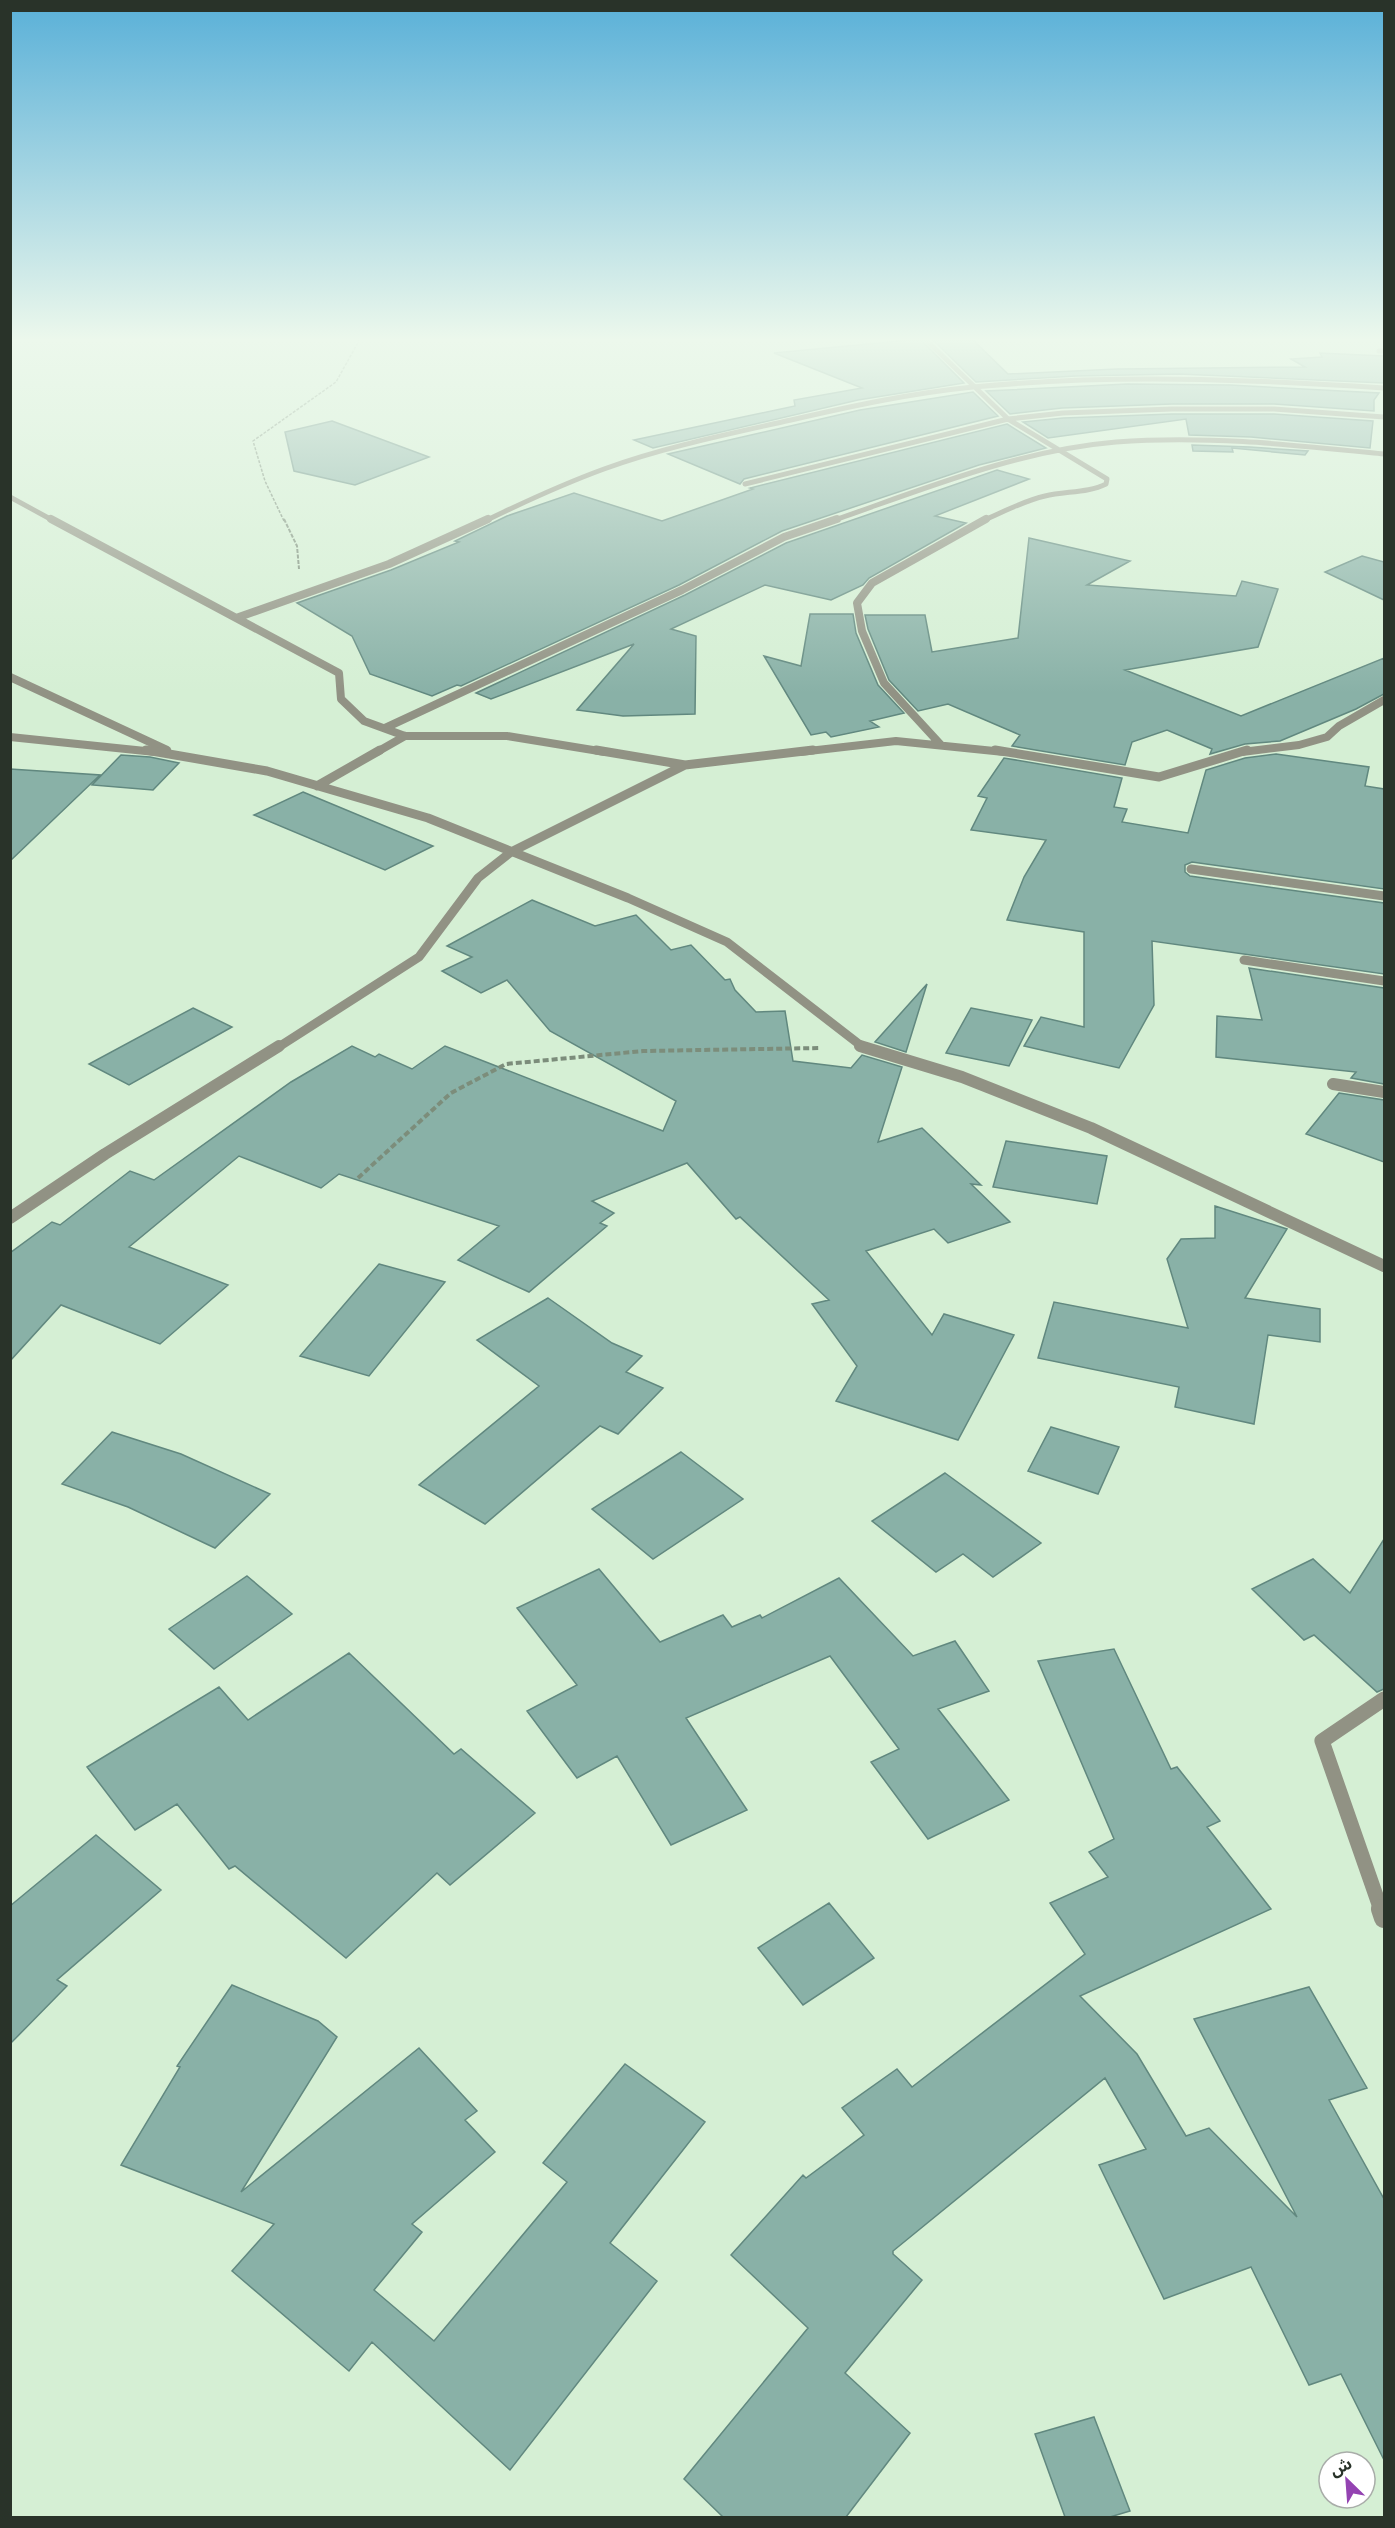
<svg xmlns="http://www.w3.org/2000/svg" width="1395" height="2528" font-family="'IBM Plex Serif','Noto Sans Arabic',serif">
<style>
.building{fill:#89b1a7;stroke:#61887f;stroke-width:1.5}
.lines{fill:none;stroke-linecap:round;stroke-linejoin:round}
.path-far2{stroke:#7c8d7b;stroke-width:1.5;stroke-dasharray:3 1.5;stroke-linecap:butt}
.path-far1{stroke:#7c8d7b;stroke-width:2;stroke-dasharray:4 1.5;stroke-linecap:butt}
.path{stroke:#7c8d7b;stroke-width:4;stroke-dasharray:6 3;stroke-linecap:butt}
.minor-far5{stroke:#919284;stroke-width:5}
.minor-far4{stroke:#919284;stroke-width:8}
.minor-far3{stroke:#919284;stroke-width:9}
.minor-far2{stroke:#919284;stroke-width:12}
.minor-far1{stroke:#919284;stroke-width:15}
.minor{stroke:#919284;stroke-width:20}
</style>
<rect width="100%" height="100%" fill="#d5efd4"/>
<path class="building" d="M920,339L964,383L858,400L653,448L634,440L795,406L794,400L862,388L774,353Z
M932,339H972L1008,374L1117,369L1305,367L1291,359L1322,357L1320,353L1384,356V383L1179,374L1076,376L976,382Z
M1127,384L1230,385L1379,393L1374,400V411L1274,404H1172L1062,408L1010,414L986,391Z
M973,392L998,416L744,479L740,484L668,454L860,410Z
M1172,414H1274L1373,421L1370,448L1251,437L1189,435L1186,419L1048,438L1023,422L1063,418Z
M332,421L429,457L355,485L294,471L285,432Z
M1007,424L1046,448L979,465L782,531L679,585L461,686L457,685L432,696L370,674L352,636L297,603L391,570L459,542L455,541L507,516L574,493L662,521L753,489L750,488Z
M1192,445L1250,447L1308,451L1305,455L1232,448L1233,452L1193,451Z
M997,470L1029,479L935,516L966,523L869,578L863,585L831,600L765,585L671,629L696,636L695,714L623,716L577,710L634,644L491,699L476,693L685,595L786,543Z
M1029,538L1130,561L1087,585L1236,596L1242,581L1278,589L1258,647L1125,670L1241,716L1384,658V694L1356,709L1280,741L1245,744L1210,754L1212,749L1167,730L1132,742L1125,765L1012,746L1020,735L948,704L918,711L889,680L868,629L865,615H925L932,652L1018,638Z
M1362,556L1384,562V600L1325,572Z
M810,614H853L856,633L878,685L904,713L870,721L879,727L831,737L826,732L811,735L764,656L801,666Z
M1276,754L1369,767L1365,786L1384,789V889L1192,862L1185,865V872L1190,876L1384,903V974L1152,941L1154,1005L1119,1068L1024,1046L1041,1017L1084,1027V932L1007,920L1024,877L1046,840L971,830L987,798L978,796L1004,758L1122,778L1114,807L1127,809L1122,822L1188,833L1206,770L1245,758Z
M121,755L150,757L179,763L153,790L92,785Z
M10,769L100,775L10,861Z
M303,792L433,846L385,870L254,815Z
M532,900L595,926L636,915L671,950L691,945L725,980L730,979L735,990L756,1012L785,1011L793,1061L851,1068L862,1055L902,1067L878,1142L922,1128L981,1185L971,1184L1010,1222L948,1243L934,1229L866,1251L932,1335L944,1314L1014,1335L958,1440L836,1401L857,1366L812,1304L829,1300L740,1217L736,1219L687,1163L592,1201L614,1213L600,1223L607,1226L529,1292L458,1260L499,1226L339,1174L321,1188L239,1156L129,1247L228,1285L160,1344L61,1305L10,1361V1253L52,1222L60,1225L130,1171L154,1180L291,1082L352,1046L375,1057L379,1054L412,1069L445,1046L663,1131L676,1101L550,1031L507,980L481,993L442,971L472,957L447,946Z
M1249,968L1384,988V1084L1351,1078L1356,1072L1216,1057L1217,1016L1262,1020Z
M927,984L906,1052L875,1042Z
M193,1008L232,1027L129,1085L89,1064Z
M971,1008L1032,1020L1009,1066L946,1053Z
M1339,1093L1384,1100V1162L1306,1134Z
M1006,1141L1107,1156L1097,1204L993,1187Z
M1215,1206L1287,1229L1245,1298L1320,1309V1342L1268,1335L1254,1424L1175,1407L1179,1387L1038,1358L1054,1302L1188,1328L1167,1259L1181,1239L1215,1238Z
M379,1264L445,1282L369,1376L300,1356Z
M548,1298L612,1343L642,1356L626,1372L663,1388L618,1434L600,1426L485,1524L419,1485L539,1386L477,1340Z
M1051,1427L1119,1447L1098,1494L1028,1471Z
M112,1432L181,1454L270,1494L215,1548L128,1507L62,1484Z
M681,1452L743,1499L653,1559L592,1509Z
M945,1473L1041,1543L993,1577L963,1554L936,1572L872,1521Z
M1384,1539V1689L1377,1692L1314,1635L1304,1640L1252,1589L1313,1559L1350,1593Z
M599,1569L660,1642L723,1615L732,1627L760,1615L762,1618L839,1578L913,1656L955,1641L989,1691L938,1709L1009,1800L928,1839L871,1762L899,1749L830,1656L686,1718L747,1810L671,1845L617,1756L577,1778L527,1711L577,1685L517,1608Z
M247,1576L292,1614L214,1669L169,1629Z
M1114,1649L1171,1769L1177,1767L1220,1821L1207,1827L1271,1909L1080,1996L1137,2054L1186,2136L1209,2128L1297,2217L1194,2019L1309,1987L1367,2088L1329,2100L1384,2199V2460L1341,2374L1309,2385L1251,2267L1164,2299L1099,2165L1146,2149L1105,2078L893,2251V2254L922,2280L845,2373L910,2433L846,2517H723L684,2479L808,2328L731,2255L803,2175L806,2178L864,2135L842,2108L897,2069L912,2087L1085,1954L1050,1903L1108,1877L1089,1852L1114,1839L1038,1661Z
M349,1653L454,1754L461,1749L535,1813L450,1885L437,1873L346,1958L235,1866L229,1869L177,1804L135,1830L87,1767L219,1687L248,1720Z
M96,1835L161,1890L57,1980L67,1986L10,2044V1906Z
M829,1903L874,1958L803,2005L758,1948Z
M232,1985L318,2021L337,2037L241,2192L419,2048L477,2111L465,2120L495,2152L412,2224L422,2232L374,2290L434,2341L567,2182L543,2163L625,2064L705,2122L610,2243L657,2281L510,2470L372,2342L349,2371L232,2271L274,2224L121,2165L180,2067L177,2066Z
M1094,2417L1130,2511L1110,2517H1065L1035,2434Z"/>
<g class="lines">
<path class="path-far2" d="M284,521L265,481L253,441L336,382L360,339"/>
<path class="path-far1" d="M284,519L297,546L299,569"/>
<path class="path" d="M358,1178L451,1093L506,1064L643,1051L821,1048"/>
<path class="minor-far5" d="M925,339L1008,419L1107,479L1106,484C1088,493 1065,491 1045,496C1023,501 1003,512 982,521
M1379,351H1384
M745,484L1008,419L1063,413L1172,409H1274L1384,417
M10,497L54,521
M485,521C524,502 563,484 604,469C664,447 729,434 791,420C852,406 912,393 973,387C1110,374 1247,379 1384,388
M832,521C924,489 1019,450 1116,442C1206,435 1295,445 1384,454"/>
<path class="minor-far4" d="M51,519L339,673L341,699L364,721L405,736H507L605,752
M236,618L389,564L488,519
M10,677L167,750
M385,728L682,590L784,537L837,519
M10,737L155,752
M941,745L884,683L862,631L857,603L872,583L986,519
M377,752L405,736
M800,752L896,741L1004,752
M1242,752L1299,745L1327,737L1339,726L1384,700"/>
<path class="minor-far3" d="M146,750L267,771L428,818L628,898L727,942L864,1048
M596,750L685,765
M995,750L1159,777L1247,750
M317,786L380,750
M1191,869L1384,896
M1244,960L1384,981
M277,1048L419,957L478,878L511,852L685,765L813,750"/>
<path class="minor-far2" d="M860,1046L962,1077L1091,1128L1384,1266
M1333,1084L1384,1092
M10,1218L105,1154L279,1046"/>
<path class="minor-far1" d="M1381,1910L1322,1741L1384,1699"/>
<path class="minor" d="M1381,1909L1384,1918"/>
</g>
<linearGradient id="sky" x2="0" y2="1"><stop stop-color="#59b0d8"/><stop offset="0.49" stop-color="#ecf8ec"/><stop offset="1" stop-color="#ecf8ec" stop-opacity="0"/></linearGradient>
<rect width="1395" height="693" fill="url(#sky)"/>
<rect width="1395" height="2528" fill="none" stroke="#293329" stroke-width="24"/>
<g transform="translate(1347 2480) rotate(335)"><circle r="28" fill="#ffffff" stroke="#a9ada9" stroke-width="1.5"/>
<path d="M0-4.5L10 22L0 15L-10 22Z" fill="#9443b2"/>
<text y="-9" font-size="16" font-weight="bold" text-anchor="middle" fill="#293329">ش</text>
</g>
</svg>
